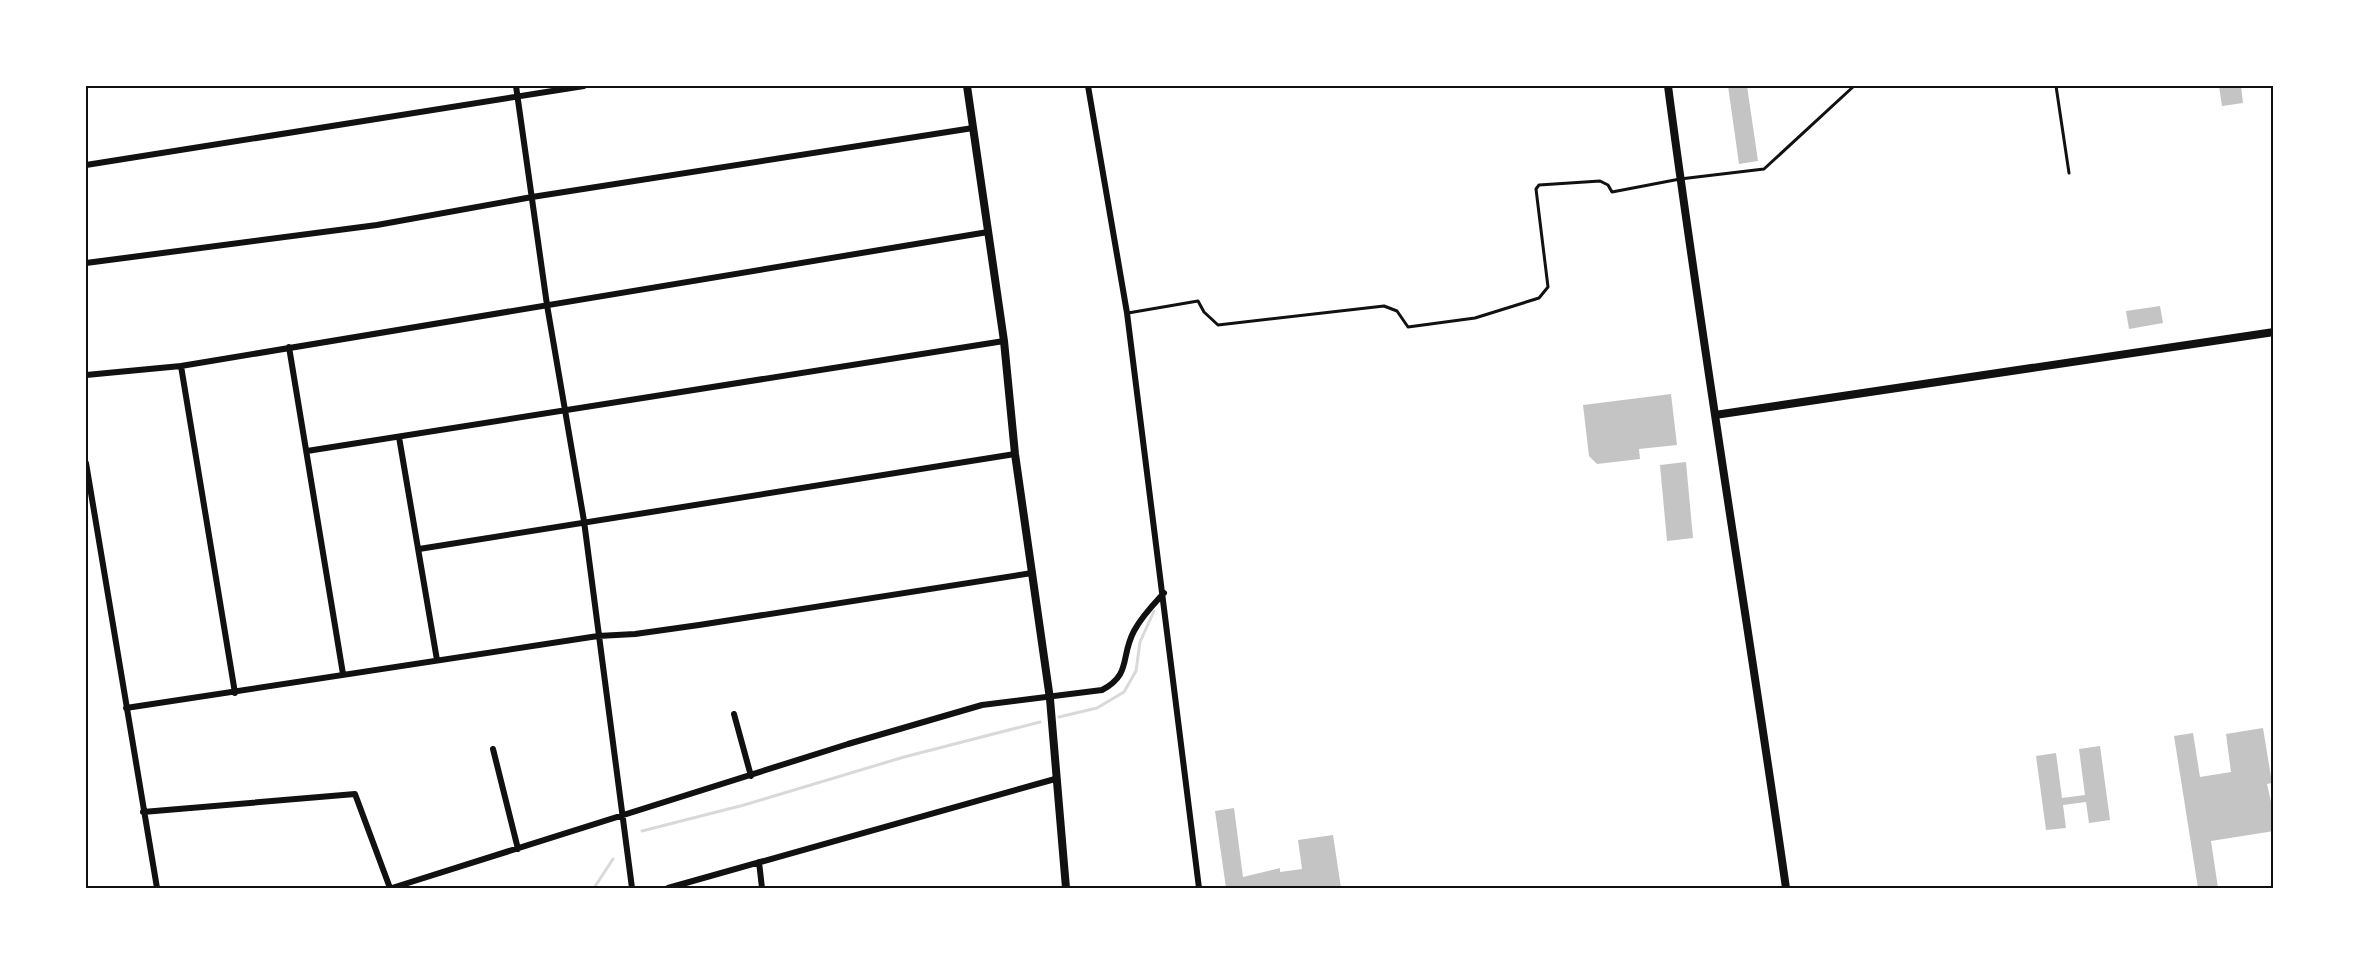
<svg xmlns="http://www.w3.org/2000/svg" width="2359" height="974" font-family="Montserrat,sans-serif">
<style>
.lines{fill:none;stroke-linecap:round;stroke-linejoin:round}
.stream{stroke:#d9d9d9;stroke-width:3}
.building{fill:#c4c4c4}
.service{stroke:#111;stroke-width:3}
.minor{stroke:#111;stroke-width:6}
.tertiary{stroke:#111;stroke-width:8}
.neatline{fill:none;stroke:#111;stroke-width:2}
</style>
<rect width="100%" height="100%" fill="#fff"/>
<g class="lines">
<path class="stream" d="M1059,717L1097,708L1124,692L1136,671L1140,642L1154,611
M642,831L744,805L904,757L1040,722
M591,888H594L613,859"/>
</g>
<path class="building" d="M1728,86H1747L1758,161L1739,164Z
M2219,86H2241L2243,103L2222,106Z
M2160,306L2163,323L2129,329L2126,311Z
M1671,394L1677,445L1639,449L1640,459L1597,464L1589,456L1583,405Z
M1686,462L1693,538L1667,541L1660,465Z
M2263,728L2272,783L2267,784L2274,815V831L2211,841L2218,888H2198L2174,736L2193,733L2200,777L2231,772L2226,734Z
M2100,746L2110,820L2089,823L2086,802L2063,805L2066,828L2046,830L2036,756L2056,753L2062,798L2085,795L2079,749Z
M1234,808L1243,877L1280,868V872L1302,869L1298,840L1333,835L1341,888H1226L1215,811Z"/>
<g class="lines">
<path class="service" d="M2056,86L2069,173
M1128,313L1198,301L1204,312L1218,325L1384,306L1397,311L1408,327L1475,318L1539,298L1548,287L1536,189L1539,185L1600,181L1608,185L1612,192L1680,179L1764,169L1854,86"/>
<path class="minor" d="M516,86L547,305L584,521L632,888
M1088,86L1127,313L1199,888
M86,165L584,86
M86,263L377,225L532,197L973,128
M289,347L343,674
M181,366L235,693
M86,375L181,366L988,232
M399,437L437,660
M307,451L1004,341
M86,463L157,888
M419,549L1015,454
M126,708L598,636L635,634L699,625L1032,573
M734,714L751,776
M493,749L518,849
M143,812L355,794L390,888
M759,862L762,888
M392,888L848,744L982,705L1102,690C1132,674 1120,657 1134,631C1142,616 1153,605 1164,593
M668,888L1055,779"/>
<path class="tertiary" d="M967,86L1004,341L1015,454L1050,699L1066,888
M1668,86C1703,354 1748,621 1786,888
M1715,415L2274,332"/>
</g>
<rect width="2359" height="974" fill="none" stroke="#ffffff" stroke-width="174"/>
<rect x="87" y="87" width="2185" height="800" class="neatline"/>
</svg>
